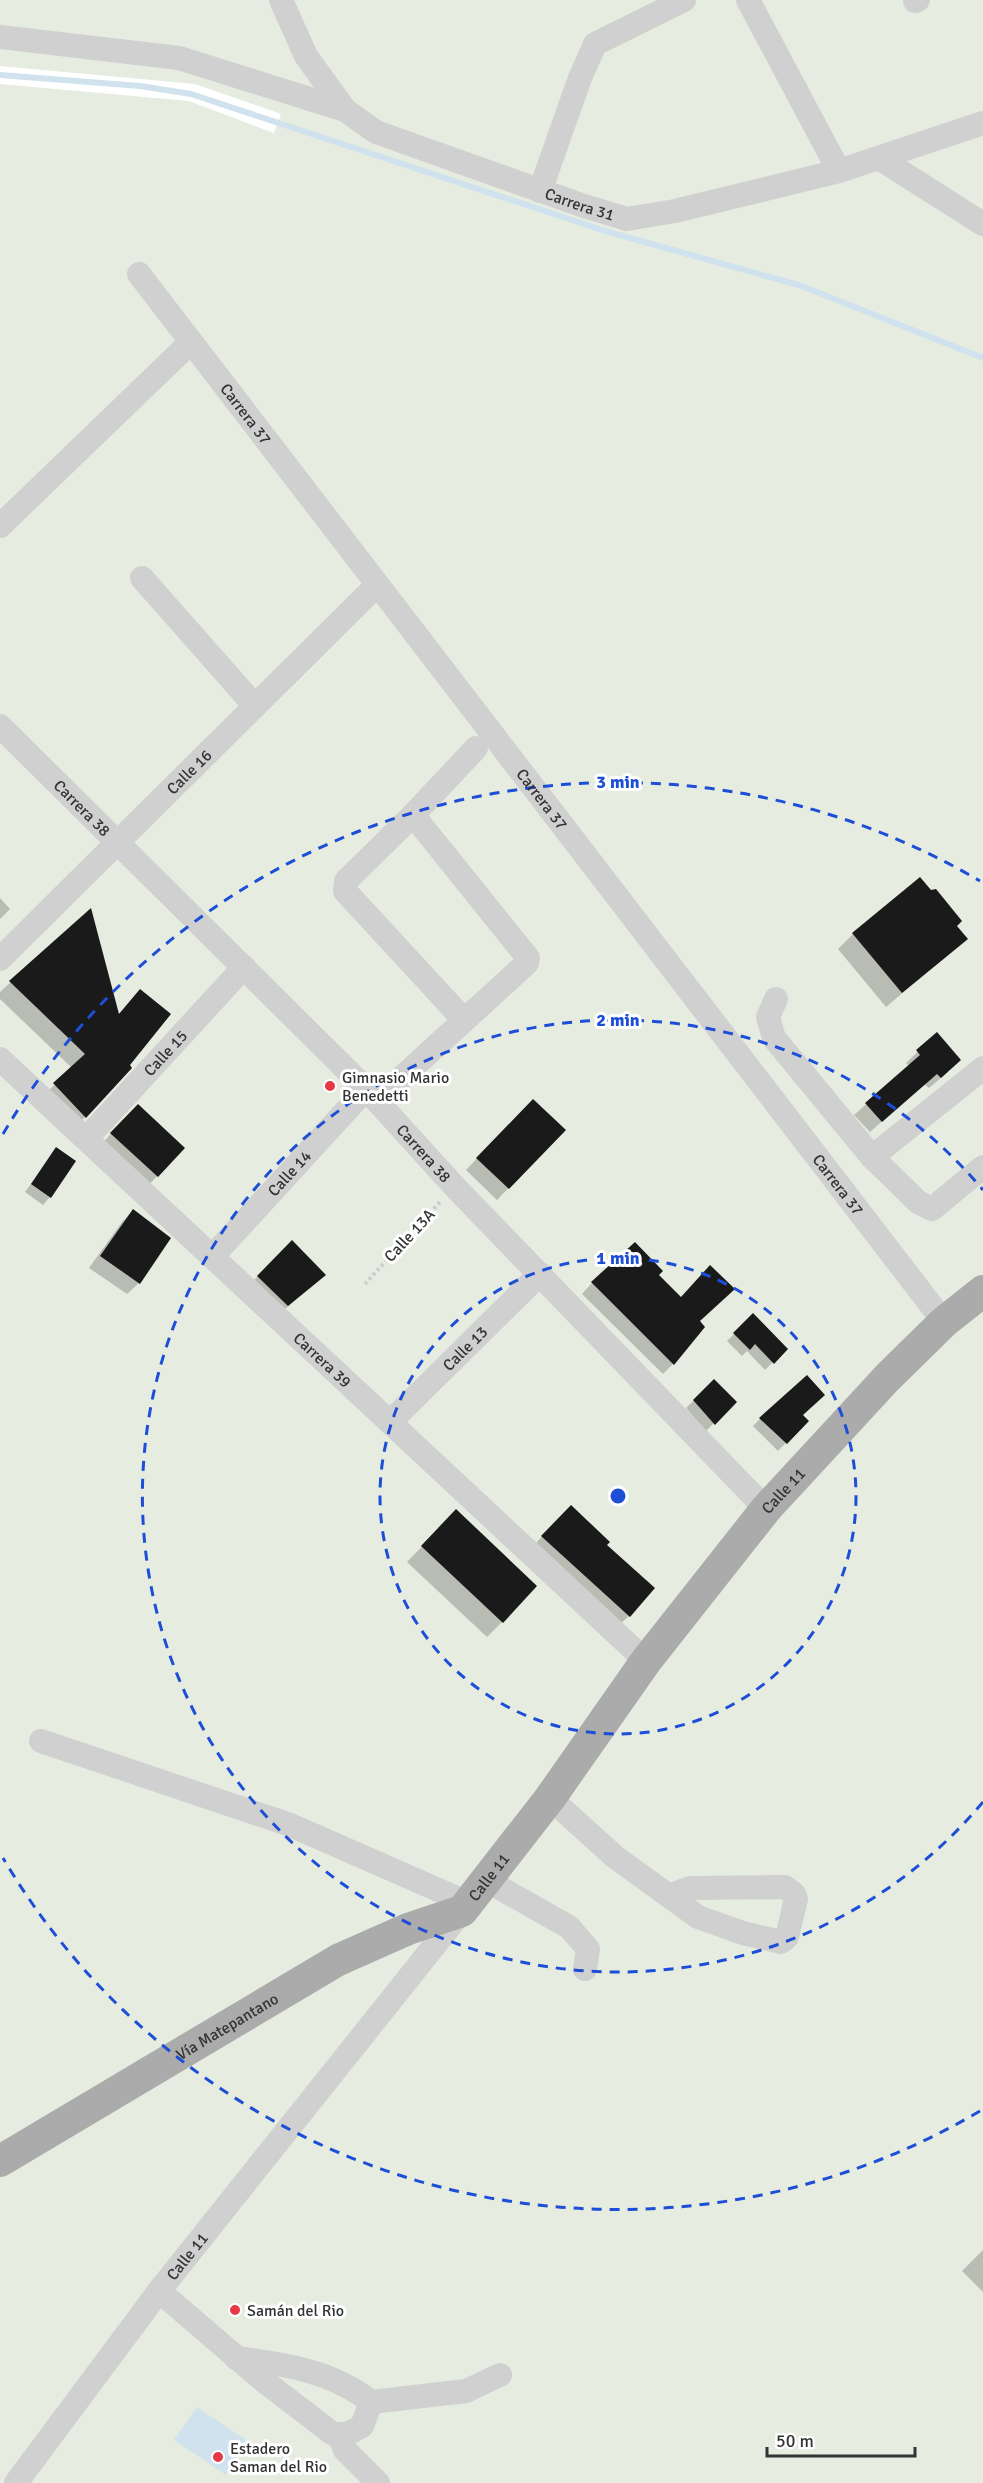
<svg xmlns="http://www.w3.org/2000/svg" width="983" height="2483" font-family="Signika,sans-serif">
<style>
.green{fill:#e6ecdf}
.water{fill:#cfe2ee}
.shadow{fill:#0003}
.lines{fill:none;stroke-linecap:round;stroke-linejoin:round}
.stream{stroke:#cfe2ee;stroke-width:6}
.building{fill:#1a1a1a}
.path{stroke:#cdcdcd;stroke-width:4;stroke-dasharray:3 3;stroke-linecap:butt}
.minor{stroke:#d0d0d0;stroke-width:24}
.major{stroke:#ababab;stroke-width:32}
.ring{fill:none;stroke:#1d4ed8;stroke-width:3;stroke-dasharray:10 8}
.poi-dot{fill:#e63946;stroke:#fff;stroke-width:2}
.labels{text-anchor:middle;stroke-width:6;stroke-linejoin:round;paint-order:stroke}
.street-label{font-size:16px;fill:#333;stroke:#fff}
.poi-label{font-size:16px;fill:#333;stroke:#fff;text-anchor:start}
.centre{fill:#1d4ed8;stroke:#fff;stroke-width:3}
.ring-label{font-size:18px;text-anchor:middle;font-weight:bold;fill:#1d4ed8;stroke:#fff;stroke-width:6;stroke-linejoin:round;paint-order:stroke}
</style>
<rect width="100%" height="100%" fill="#fff"/>
<path class="green" d="M0,0H983V2483H0V84L189,101L274,133L281,114L195,84L0,66Z"/>
<path class="water" d="M197,2407L246,2440L226,2475L174,2440Z"/>
<path class="shadow" d="M931,892L966,939L886,1007L838,949L853,934Z
M0,898L10,909L0,919Z
M90,910L118,1015L140,991L85,1117L72,1130L41,1098L72,1068L0,999V992Z
M936,1034L948,1072L929,1088L924,1084L870,1132L854,1115L909,1066L906,1063Z
M521,1112L564,1130L497,1200L466,1170Z
M126,1117L183,1148L146,1188L100,1146Z
M56,1149L50,1197L43,1205L25,1192Z
M133,1211L139,1283L127,1294L89,1268L122,1222Z
M292,1242L324,1275L276,1317L246,1288Z
M657,1275L698,1322L673,1364L663,1374L582,1294L592,1283Z
M753,1316L786,1349L765,1370L747,1351L742,1356L727,1341Z
M714,1381L735,1402L706,1431L686,1408Z
M801,1416L807,1421L778,1451L753,1426L760,1419Z
M571,1507L605,1545L629,1616L619,1625L532,1547Z
M441,1527L502,1622L487,1637L407,1562Z
M983,2250V2292L962,2271Z"/>
<g class="lines">
<path class="stream" d="M0,75L140,86L191,94L605,231L802,286L983,358"/>
</g>
<path class="building" d="M920,877L931,890L936,889L962,921L957,926L968,939L902,993L852,933Z
M91,908L119,1014L140,989L171,1014L130,1065L132,1068L86,1118L53,1083L85,1054L9,981Z
M937,1032L961,1060L941,1078L937,1074L882,1122L865,1103L920,1055L916,1050Z
M533,1099L566,1130L509,1189L476,1158Z
M138,1104L185,1148L158,1177L110,1133Z
M56,1147L76,1161L51,1198L31,1184Z
M133,1209L171,1238L140,1284L100,1256Z
M292,1240L326,1275L288,1306L257,1276Z
M635,1242L663,1271L659,1275L681,1297L710,1265L735,1289L700,1321L705,1327L674,1365L591,1282Z
M753,1313L788,1349L774,1364L755,1344L750,1350L733,1333Z
M807,1375L825,1395L803,1415L809,1421L787,1444L759,1418Z
M714,1379L737,1402L715,1425L693,1400Z
M571,1505L610,1542L607,1545L655,1588L630,1617L541,1536Z
M456,1509L537,1586L503,1623L421,1546Z"/>
<g class="lines">
<path class="path" d="M365,1284L441,1201"/>
<g class="minor">
<path id="s1" d="M281,0L306,56L345,110L376,132L584,206L627,219L675,211L839,171L983,123"/>
<path d="M748,0L839,171"/>
<path d="M915,1L918,0"/>
<path d="M0,37L179,58L345,110"/>
<path d="M879,158L983,224"/>
<path d="M540,191L580,78L595,44L684,0"/>
<path id="s2" d="M139,274L944,1322"/>
<path d="M0,526L191,342"/>
<path d="M142,578L255,706"/>
<path id="s3" d="M0,726L366,1089L454,1186L766,1509"/>
<path id="s4" d="M0,959L377,585"/>
<path d="M776,999L768,1017L774,1038L872,1157"/>
<path d="M464,1020L345,891L346,881L413,815L476,748"/>
<path id="s5" d="M0,1059L646,1661"/>
<path d="M983,1068L872,1157L918,1202L932,1209L983,1167"/>
<path d="M379,1103L398,1081L527,963L528,958L413,815"/>
<path id="s6" d="M86,1139L244,967"/>
<path id="s7" d="M212,1257L366,1089"/>
<path id="s8" d="M390,1422L540,1274"/>
<path d="M41,1741L288,1824L468,1903"/>
<path d="M550,1798L615,1857L698,1917L743,1933L781,1942L787,1937L796,1899L794,1894L785,1887L690,1888L669,1896"/>
<path d="M486,1880L569,1927L588,1949L585,1969"/>
<path d="M159,2291L264,2381L333,2434H347L362,2426L371,2402"/>
<path d="M236,2358C284,2364 332,2371 371,2402L466,2391L500,2375"/>
<path d="M339,2434L345,2450L378,2483"/>
<path id="s9" d="M16,2483L159,2291L462,1911"/>
</g>
<path class="major" id="s10" d="M0,2161L338,1960L408,1929L462,1911L550,1798L646,1661L766,1509L887,1378L944,1322L983,1291"/>
</g>
<g class="ring">
<circle cx="618" cy="1496" r="238"/>
<path d="M983 1802A476 476 0 1 1 983 1190"/>
<path d="M980 2111A714 714 0 0 1 3 1858M3 1134A714 714 0 0 1 980 881"/>
</g>
<g class="poi-dot">
<circle cx="330" cy="1086" r="6"/>
<circle cx="235" cy="2310" r="6"/>
<circle cx="218" cy="2457" r="6"/>
</g>
<g class="labels">
<g class="street-label">
<text dy="6" stroke="none"><textPath href="#s1" startOffset="382">Carrera 31</textPath></text>
<text dy="6" stroke="none"><textPath href="#s2" startOffset="176">Carrera 37</textPath></text>
<text dy="6" stroke="none"><textPath href="#s4" startOffset="266">Calle 16</textPath></text>
<text dy="6" stroke="none"><textPath href="#s2" startOffset="662">Carrera 37</textPath></text>
<text dy="6" stroke="none"><textPath href="#s3" startOffset="116">Carrera 38</textPath></text>
<text dy="6" stroke="none"><textPath href="#s6" startOffset="117">Calle 15</textPath></text>
<text dy="6" stroke="none"><textPath href="#s3" startOffset="602">Carrera 38</textPath></text>
<text dy="6" stroke="none"><textPath href="#s7" startOffset="114">Calle 14</textPath></text>
<text dy="6" stroke="none"><textPath href="#s2" startOffset="1148">Carrera 37</textPath></text>
<text transform="translate(409 1235) rotate(-47)" y="6">Calle 13A</text>
<text dy="6" stroke="none"><textPath href="#s8" startOffset="105">Calle 13</textPath></text>
<text dy="6" stroke="none"><textPath href="#s5" startOffset="441">Carrera 39</textPath></text>
<text dy="6" stroke="none"><textPath href="#s10" startOffset="1056">Calle 11</textPath></text>
<text dy="6" stroke="none"><textPath href="#s10" startOffset="570">Calle 11</textPath></text>
<text dy="6" stroke="none"><textPath href="#s10" startOffset="264">Vía Matepantano</textPath></text>
<text dy="6" stroke="none"><textPath href="#s9" startOffset="284">Calle 11</textPath></text>
</g>
<g class="poi-label">
<text x="342" y="1083">Gimnasio Mario<tspan x="342" dy="18">Benedetti</tspan></text>
<text x="247" y="2316">Samán del Rio</text>
<text x="230" y="2454">Estadero<tspan x="230" dy="18">Saman del Rio</tspan></text>
</g>
</g>
<circle cx="618" cy="1496" r="9" class="centre"/>
<g class="ring-label">
<text x="618" y="788">3 min</text>
<text x="618" y="1026">2 min</text>
<text x="618" y="1264">1 min</text>
</g>
<path d="M767 2447v9h148v-9" fill="none" stroke="#333333" stroke-width="3"/>
<text x="776" y="2447" font-size="18" fill="#333333" stroke="#ffffff" stroke-width="4.5" paint-order="stroke">50 m</text>
</svg>
